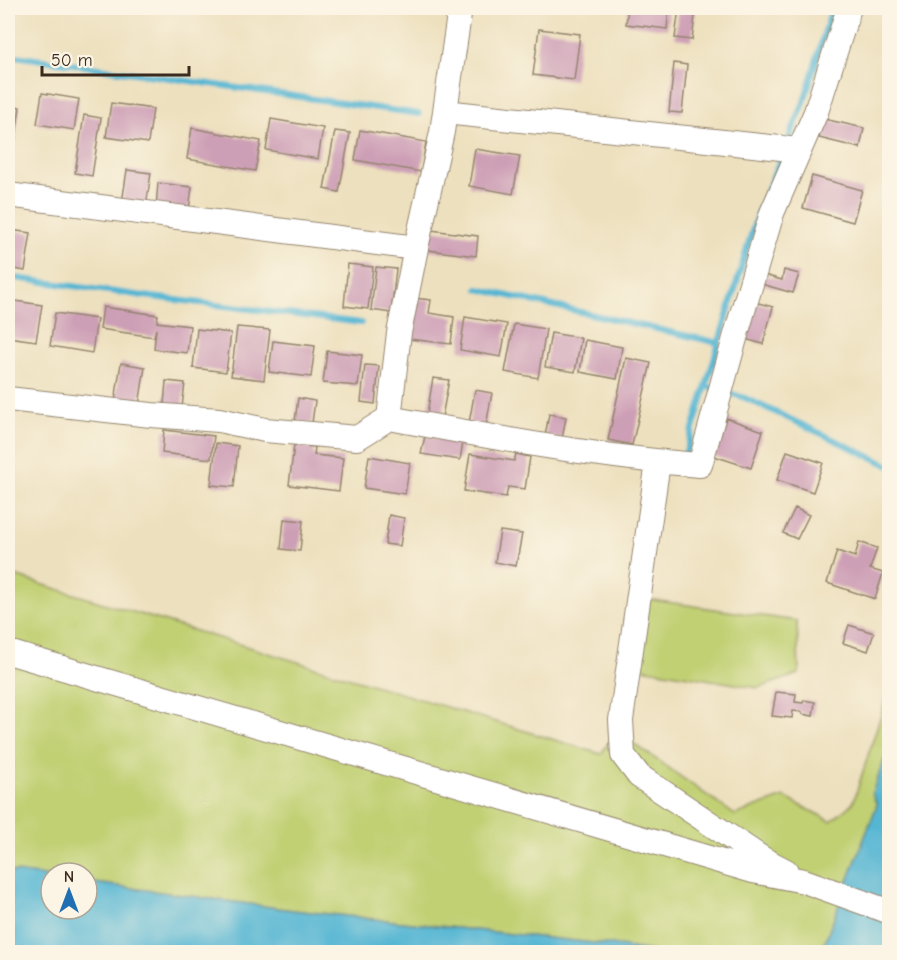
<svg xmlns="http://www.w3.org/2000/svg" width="897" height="960" font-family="'Comic Neue',sans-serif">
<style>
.green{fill:#c1d073;stroke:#7e7d48;stroke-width:1.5}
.water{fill:#55b6d3;stroke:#487078;stroke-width:1.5}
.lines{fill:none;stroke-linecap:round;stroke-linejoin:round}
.stream{stroke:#55b6d3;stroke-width:6}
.building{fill:#cd9fb6}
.minor-casing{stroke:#94856e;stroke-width:26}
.minor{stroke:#fff;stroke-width:24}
</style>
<rect width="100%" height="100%" fill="#fcf5e5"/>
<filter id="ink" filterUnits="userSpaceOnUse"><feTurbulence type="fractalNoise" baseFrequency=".0167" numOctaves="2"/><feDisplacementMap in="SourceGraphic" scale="12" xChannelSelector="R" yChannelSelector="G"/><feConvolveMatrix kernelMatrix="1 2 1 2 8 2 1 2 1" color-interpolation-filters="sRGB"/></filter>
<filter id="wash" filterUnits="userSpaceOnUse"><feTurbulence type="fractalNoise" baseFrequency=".008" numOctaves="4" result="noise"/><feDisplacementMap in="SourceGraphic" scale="24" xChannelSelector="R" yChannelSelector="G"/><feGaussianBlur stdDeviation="1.35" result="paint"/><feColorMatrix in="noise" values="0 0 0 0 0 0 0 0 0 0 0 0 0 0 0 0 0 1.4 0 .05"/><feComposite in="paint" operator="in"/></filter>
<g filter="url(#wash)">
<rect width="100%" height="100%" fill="#ede0be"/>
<path class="green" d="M8,574L601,754L616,731L735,815L784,797L831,821L853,803L886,699L889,676V747L872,793L877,805L821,952H657L612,945L293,910L87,882V873H51V877L8,871Z
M646,599L797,621L799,674L758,688L641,668Z"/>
<path class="water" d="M889,747V952H821L877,805L872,793Z
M8,871L51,877V909H87V882L293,910L612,945L657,952H8Z"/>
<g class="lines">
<path class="stream" d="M8,55L419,114
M787,143L803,105L832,8
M8,277L144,296L361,323
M478,289L719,343
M716,389L706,386L757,215L783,153
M726,392L745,398L890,466
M685,455L706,386"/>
</g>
<g id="blocks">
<path class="building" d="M628,8H669L667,29L626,24Z
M679,8H696L692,40L675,38Z
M539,29L580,34L574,80L533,75Z
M674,63L687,65L682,113L669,112Z
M42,93L79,99L74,130L37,124Z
M111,103L153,109L148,143L106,137Z
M8,105L20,107L15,142L8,141Z
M84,115L101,118L92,176L75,173Z
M271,119L323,128L318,159L266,150Z
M824,119L864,128L860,148L819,138Z
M192,128L261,141L255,171L187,159Z
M360,130L426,142L421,172L355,160Z
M335,131L350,133L339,192L324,189Z
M475,149L520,156L513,194L469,186Z
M127,170L151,173L146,207L122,203Z
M812,176L862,190L853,222L803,208Z
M158,183L192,187L189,210L156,207Z
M10,230L31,233L25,271L8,268V248Z
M431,230L478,236L476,256L428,250Z
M348,264L373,267L368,309L344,306Z
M376,267L396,269L391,313L371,310Z
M784,270L799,274L793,293L761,284L764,275L782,280Z
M414,298L431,300L429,313L454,317L451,344L409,339Z
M8,300L42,305L36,341L8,337Z
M755,302L773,307L763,344L745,339Z
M103,307L158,315L157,322L190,326L187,353L154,349L156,329L154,337L100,329Z
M55,313L97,319L92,353L50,346Z
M465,317L507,324L501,357L460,350Z
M514,324L546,329L538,378L505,372Z
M237,327L270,330L264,380L231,376Z
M197,329L231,333L226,372L193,368Z
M551,333L581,338L575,372L545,367Z
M585,340L622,347L617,379L580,372Z
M273,341L315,346L311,377L269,372Z
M327,351L362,355L358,386L323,383Z
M626,358L651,363L632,445L608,440Z
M121,363L145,367L139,405L115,401Z
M365,365L379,366L375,404L361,402Z
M433,378L449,380L442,417L427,414Z
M166,381L185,383L182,407L164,405Z
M475,390L492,393L486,426L469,423Z
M298,398L315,401L312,423L295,421Z
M549,414L566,417L562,439L545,436Z
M726,418L763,431L751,468L714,456Z
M164,430L214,436L211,459L162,453Z
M425,436L463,442L460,460L421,454Z
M216,443L238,446L234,487L211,485Z
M294,445L315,447L314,455L343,458L339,491L289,485Z
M787,451L823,463L813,492L777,480Z
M470,454L514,461L516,454L530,457L525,489L508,487L506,497L464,491Z
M369,456L410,463L405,494L364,488Z
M795,508L809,515L797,539L783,533Z
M389,515L404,518L400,546L385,544Z
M284,519L303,521L300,551L281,549Z
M500,531L522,534L516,566L495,562Z
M859,542L877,548L870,569L883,573L875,599L827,583L837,551L855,557Z
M849,625L874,633L868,651L843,643Z
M776,692L796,694L795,702L803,703L804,700L815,702L813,716L802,714V712L793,711L792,718L772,716Z"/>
</g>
</g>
<g filter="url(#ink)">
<use href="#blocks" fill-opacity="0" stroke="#94856e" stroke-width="1.5"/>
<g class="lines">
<g class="minor-casing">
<path id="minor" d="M445,112L799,150
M8,195L416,248
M8,399L151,415L219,420L265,430L357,438L389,418C492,437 595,457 700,465L737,331L772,213L816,112L849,8
M389,418L399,333L416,248L442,132L460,8
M658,462L621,720L623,755L639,776L763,859L786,871
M8,652L753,871L804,881L890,912"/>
</g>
<use href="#minor" class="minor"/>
</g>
</g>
<rect width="897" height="960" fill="none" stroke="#fcf5e5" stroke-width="30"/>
<g transform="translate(69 891)"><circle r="28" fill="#fcf5e5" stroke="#afa495" stroke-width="1.5"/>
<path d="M0-4.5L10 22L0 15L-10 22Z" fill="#1f6fb2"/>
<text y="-9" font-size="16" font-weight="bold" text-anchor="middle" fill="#3b2a1e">N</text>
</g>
<path d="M42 66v9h147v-9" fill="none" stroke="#3b2a1e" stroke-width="3"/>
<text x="51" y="66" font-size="18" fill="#3b2a1e" stroke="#fcf5e5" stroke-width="4.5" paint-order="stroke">50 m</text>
</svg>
